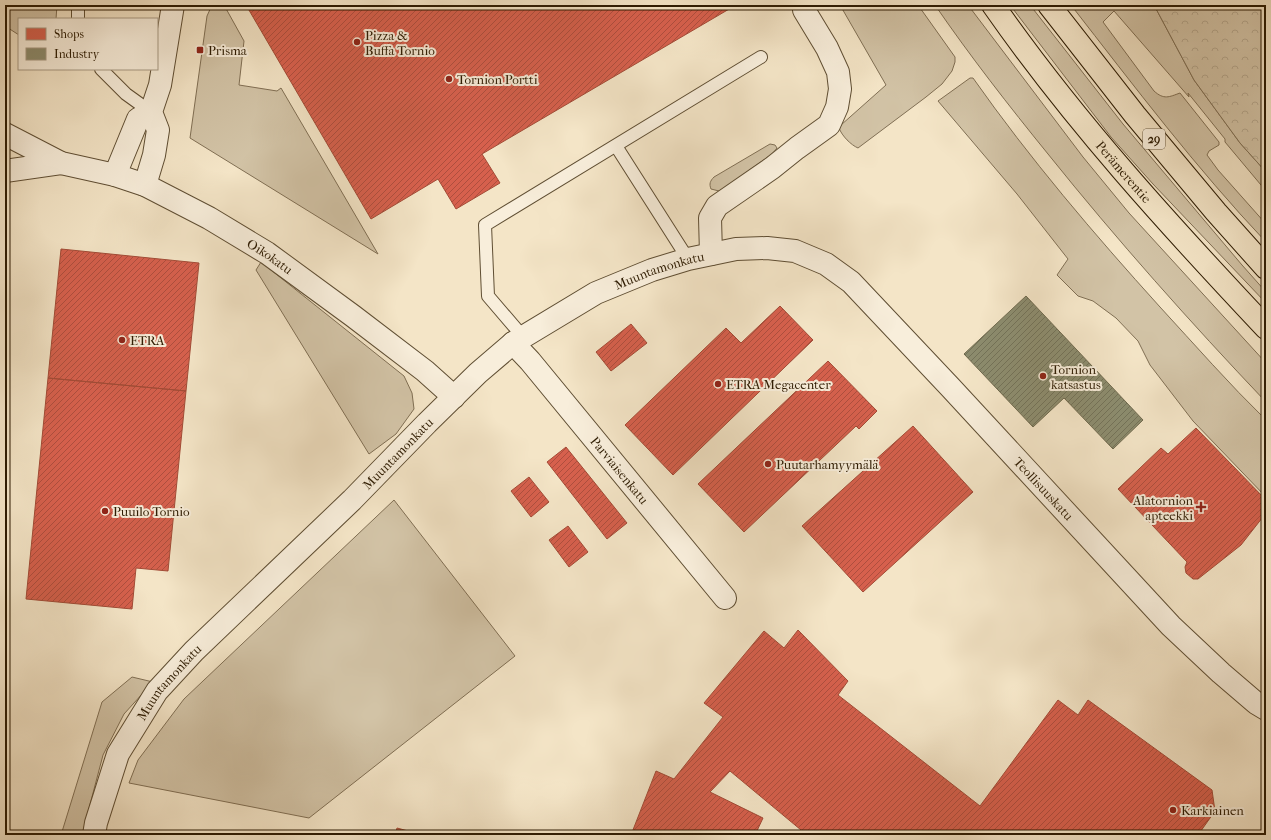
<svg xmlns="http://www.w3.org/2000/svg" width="1271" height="840" font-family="'IM FELL French Canon',serif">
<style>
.grass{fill:#d2c3a6;stroke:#806f54}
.forest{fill:url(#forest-crowns);stroke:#806f54}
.shops{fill:url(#shops-hatch);stroke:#a34b36}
.industry{fill:url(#industry-hatch);stroke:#706a4e}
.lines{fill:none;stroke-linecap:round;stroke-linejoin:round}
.service-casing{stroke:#5f4e33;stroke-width:14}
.minor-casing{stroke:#5f4e33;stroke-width:24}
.trunk-casing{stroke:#2d1b02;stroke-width:24}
.service{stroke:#f8eedb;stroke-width:12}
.minor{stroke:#f8eedb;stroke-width:22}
.trunk{stroke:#f4e5c7;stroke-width:22}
.poi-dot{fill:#8f2418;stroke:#f8eedb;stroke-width:1.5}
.labels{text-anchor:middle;stroke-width:4;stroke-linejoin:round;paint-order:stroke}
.shield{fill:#f8eedb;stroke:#6a5a43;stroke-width:1}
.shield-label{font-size:12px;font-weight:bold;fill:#2d1b02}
.poi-label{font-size:13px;fill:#2d1b02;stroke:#f8eedb;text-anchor:start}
.street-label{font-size:13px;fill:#2d1b02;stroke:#f8eedb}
</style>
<defs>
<pattern id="forest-crowns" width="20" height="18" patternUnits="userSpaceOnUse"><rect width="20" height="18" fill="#d2c3a6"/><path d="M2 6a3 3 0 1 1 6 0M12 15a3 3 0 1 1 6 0" fill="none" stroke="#b5a78d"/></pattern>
<pattern id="shops-hatch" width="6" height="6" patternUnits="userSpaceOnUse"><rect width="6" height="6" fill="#d6604d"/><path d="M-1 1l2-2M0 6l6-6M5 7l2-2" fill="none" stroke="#ae4e3e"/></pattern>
<pattern id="industry-hatch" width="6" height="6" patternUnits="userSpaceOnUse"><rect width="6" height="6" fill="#8c8c6e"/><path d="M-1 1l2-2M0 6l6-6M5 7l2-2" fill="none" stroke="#737258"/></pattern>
</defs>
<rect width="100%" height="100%" fill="#f4e5c7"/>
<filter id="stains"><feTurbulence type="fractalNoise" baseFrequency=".005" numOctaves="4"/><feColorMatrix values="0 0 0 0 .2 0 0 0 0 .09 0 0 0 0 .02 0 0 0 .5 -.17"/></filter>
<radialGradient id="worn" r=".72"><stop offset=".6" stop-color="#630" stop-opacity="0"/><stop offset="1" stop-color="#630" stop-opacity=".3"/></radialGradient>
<path class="grass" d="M5,5H57L56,19H19V35L5,26Z
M212,5H224L244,41L239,85L277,91L281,88L378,254L190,138L207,16Z
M840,5H918L955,57V62L952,71L942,84L926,97L858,148C851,145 842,136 839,128L841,125L886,85Z
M935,5H968L1083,157L1129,213L1266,363V402C1190,322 1117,240 1048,154C1009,106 970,56 935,5Z
M1010,5H1030L1123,124L1242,265L1266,292V303L1153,184L1111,137Z
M1071,5H1154L1194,80L1240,143L1266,172V191L1225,142V139L1188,93L1189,97L1114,11L1103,22L1154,91C1164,100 1169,97 1180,93L1219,142V145L1209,151L1207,155L1218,170L1266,224V242C1196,168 1134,86 1071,5Z
M970,78H973C1030,159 1094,234 1160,307C1195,345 1229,384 1266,420V497L1193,421L1150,365L1138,341L1116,318L1093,301L1078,296L1057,275L1068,259L1017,194L938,101Z
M770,144L775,145L777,148L772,154L723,189L719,191L711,189C709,184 710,181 714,177Z
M261,262L404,376L412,393L414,409L396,434L369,454L256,270Z
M394,500L515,656L309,818L129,783L138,760L184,699Z
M132,677L153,682L124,714L103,755L82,835H61L102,702Z"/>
<path class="forest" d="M1154,5H1266V172L1240,143L1194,80Z"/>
<path class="shops" d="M246,5H736L482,154L500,183L456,209L438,179L371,219Z
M61,249L199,263L186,391L48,378Z
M780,306L813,340L673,475L625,425L726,328L741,343Z
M631,324L647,343L611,371L596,352Z
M828,361L877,411L859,429L856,426L744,532L698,484Z
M48,378L186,391L168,571L136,568L132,609L26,599Z
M913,426L973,492L863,592L802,526Z
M1196,428L1266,500V513L1241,545L1198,579H1193L1186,573L1185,567L1187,562L1118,489L1161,448L1168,454Z
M566,447L627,523L607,539L547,462Z
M529,477L549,502L531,517L511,491Z
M568,526L588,552L569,567L549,540Z
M798,630L848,681L838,695L980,806L1058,700L1078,715L1088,700L1212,790L1215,811L1198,835H807L730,771L710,792L763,818L755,835H631L656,771L674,779L723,717L704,703L764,631L784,648Z
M397,828L423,835H395Z"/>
<path class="industry" d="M1026,296L1143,420L1113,449L1064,398L1033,427L964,354Z"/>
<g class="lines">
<g class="service-casing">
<path id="service" d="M78,19V5
M101,69L126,94L151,112
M616,146L688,259
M524,338L488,296L485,225L761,57"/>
</g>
<g class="minor-casing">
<g id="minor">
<path id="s1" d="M5,134L61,163L115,175L145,185L209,218L267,253L353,316L425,371L454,397"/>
<path d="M5,171L61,163"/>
<path d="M115,175L138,119L151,112"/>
<path d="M145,185L154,155L158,130L151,112L160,85L173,5"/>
<path d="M711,254L710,218L717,206L772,168L797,148L829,125L837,107L840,89L838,72L827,48L804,10"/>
<path id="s2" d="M513,343L530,361L725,598"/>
<path id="s3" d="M94,835L96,823L118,754L157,691L194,651L352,500L427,423L478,373L513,343L596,293L652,270L688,259L736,249L767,248L795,251L826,264L851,282L951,388L1171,626L1221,673L1256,703L1266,709"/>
</g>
</g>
<g class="trunk-casing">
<g id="trunk">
<path id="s4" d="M993,5C1074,121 1169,225 1266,328"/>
<path d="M1049,5L1135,115L1216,212L1266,268"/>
</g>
</g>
<use href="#service" class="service"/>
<use href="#minor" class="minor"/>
<use href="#trunk" class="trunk"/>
</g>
<g class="poi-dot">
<circle cx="357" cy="42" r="4"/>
<rect x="196" y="46" width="8" height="8" rx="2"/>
<circle cx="449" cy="79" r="4"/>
<circle cx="122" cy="340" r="4"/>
<circle cx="1043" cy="376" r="4"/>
<circle cx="718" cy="384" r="4"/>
<circle cx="768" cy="464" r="4"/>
<path d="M1199 501h4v4h4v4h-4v4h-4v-4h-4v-4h4z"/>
<circle cx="105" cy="511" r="4"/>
<circle cx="1173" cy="810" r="4"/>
</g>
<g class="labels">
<rect class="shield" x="1143" y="129" width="22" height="20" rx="3"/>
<g class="shield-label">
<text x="1154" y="143">29</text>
</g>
<g class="poi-label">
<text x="365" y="40">Pizza &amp;<tspan x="365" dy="15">Buffa Tornio</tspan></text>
<text x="208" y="55">Prisma</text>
<text x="457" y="84">Tornion Portti</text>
<text x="130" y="345">ETRA</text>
<text x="1051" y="374">Tornion<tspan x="1051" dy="15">katsastus</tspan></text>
<text x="726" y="389">ETRA Megacenter</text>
<text x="776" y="469">Puutarhamyymälä</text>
<text x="1193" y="505" text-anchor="end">Alatornion<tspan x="1193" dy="15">apteekki</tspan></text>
<text x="113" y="516">Puuilo Tornio</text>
<text x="1181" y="815">Karkiainen</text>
</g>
<g class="street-label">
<text dy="5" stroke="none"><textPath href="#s4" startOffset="212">Perämerentie</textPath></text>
<text dy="5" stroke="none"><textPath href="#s1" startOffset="294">Oikokatu</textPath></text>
<text dy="5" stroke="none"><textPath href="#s3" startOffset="821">Muuntamonkatu</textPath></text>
<text dy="5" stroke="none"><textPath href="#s3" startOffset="497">Muuntamonkatu</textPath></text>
<text dy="5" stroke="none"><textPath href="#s2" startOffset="166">Parviaisenkatu</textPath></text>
<text dy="5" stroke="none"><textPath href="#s3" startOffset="1307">Teollisuuskatu</textPath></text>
<text dy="5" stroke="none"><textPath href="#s3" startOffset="173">Muuntamonkatu</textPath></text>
</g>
</g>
<rect width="1271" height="840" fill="none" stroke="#f4e5c7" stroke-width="20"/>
<rect x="6" y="6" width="1259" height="828" fill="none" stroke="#2d1b02" stroke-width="2"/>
<rect x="10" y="10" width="1251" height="820" fill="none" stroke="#2d1b02"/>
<rect x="18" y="18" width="140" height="52" fill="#f8eedb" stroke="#a79a84"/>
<rect x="26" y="28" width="20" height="12" fill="#d6604d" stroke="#a79a84"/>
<text x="54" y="38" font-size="12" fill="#2d1b02">Shops</text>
<rect x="26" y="48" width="20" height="12" fill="#8c8c6e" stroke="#a79a84"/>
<text x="54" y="58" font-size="12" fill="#2d1b02">Industry</text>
<rect width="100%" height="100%" filter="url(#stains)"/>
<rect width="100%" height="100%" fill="url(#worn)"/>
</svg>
